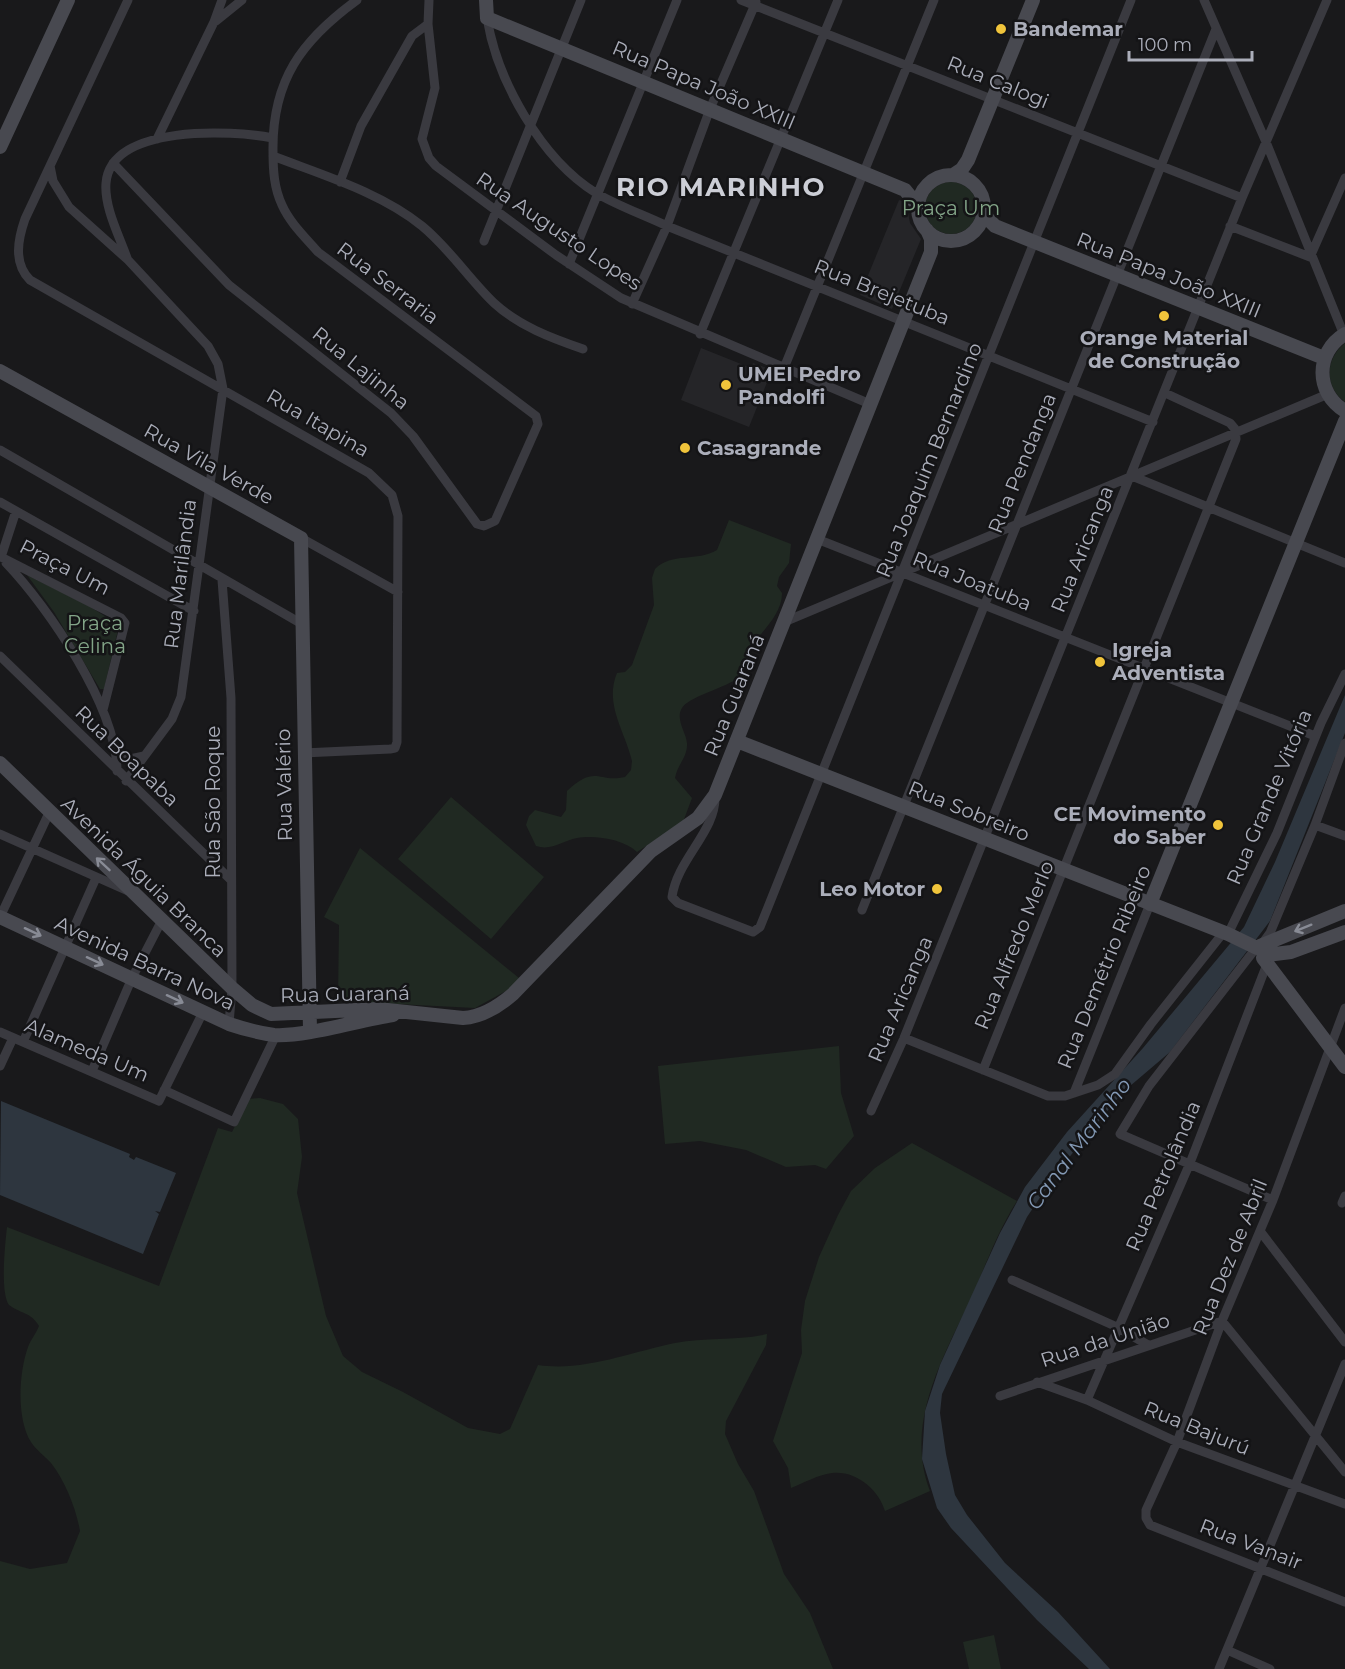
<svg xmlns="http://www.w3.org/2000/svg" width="1345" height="1669" font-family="Montserrat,sans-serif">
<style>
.built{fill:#252528}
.green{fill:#202922}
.water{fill:#2e363f}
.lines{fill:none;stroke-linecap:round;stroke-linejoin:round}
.street{stroke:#3a3a40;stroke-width:9}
.secondary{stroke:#484950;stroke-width:14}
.oneway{stroke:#888b95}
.poi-dot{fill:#f0c43b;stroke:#141416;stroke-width:2}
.labels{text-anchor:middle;stroke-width:5;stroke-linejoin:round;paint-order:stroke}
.poi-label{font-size:20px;font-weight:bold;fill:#abaeba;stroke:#141416;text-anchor:start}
.street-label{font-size:20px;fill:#abaeba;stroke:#141416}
.park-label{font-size:20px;fill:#83a588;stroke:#141416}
.water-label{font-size:21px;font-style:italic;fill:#8399b5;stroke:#141416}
.district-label{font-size:26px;font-weight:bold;letter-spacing:1.5px;fill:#ccced6;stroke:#141416}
</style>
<rect width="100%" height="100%" fill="#19191b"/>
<path class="built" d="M899,200L906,203L910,223L921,239L892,309L860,295Z
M701,348L751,368L753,363L772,370L749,427L681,400Z"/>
<path class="green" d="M925 208a26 26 0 1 1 52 0a26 26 0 1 1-52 0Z
M1345,343V402C1324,386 1325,359 1345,343Z
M729,520L791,544L789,563L779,577L777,586L782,593C782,615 762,630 751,648C744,659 746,673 735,680C723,688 687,698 682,708C675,719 686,732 687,743C688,757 677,765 675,778L692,798L683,822L637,852C623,839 595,835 577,838C562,841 552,851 536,846L526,825L529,816L535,810L561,817L566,810L567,791C596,764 597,783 625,777L631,770L632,761C625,731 604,704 617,673L625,672L632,665L654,605L652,578L655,569C672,552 697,562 717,550Z
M27,575L89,606L117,624L118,630L104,689H100L54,612Z
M451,797L544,877L491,939L398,859Z
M360,848L519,978L513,987L475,1008L338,1001L339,925L324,917Z
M839,1046L841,1093L854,1136L826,1169L815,1165L786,1167L746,1150L700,1141L665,1144L658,1066Z
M260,1098L283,1104L298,1119L302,1157L297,1193L326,1316L343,1356L362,1372L403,1392L468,1428L500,1434L510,1429L538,1365C583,1372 631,1352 675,1343C705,1337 736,1341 767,1334L766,1345L726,1421L725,1434L738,1464L754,1491L784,1574L810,1613L833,1669H0V1561L30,1569L67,1563L80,1531C76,1508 65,1481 51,1463C45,1456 36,1450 31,1442C16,1418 19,1372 28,1347C31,1339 36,1334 39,1326C31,1312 21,1314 9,1305C0,1292 5,1245 7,1227L159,1286L218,1128L232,1132L249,1099Z
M912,1143L1017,1201C999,1229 987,1261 974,1292C946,1353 903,1421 930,1491L885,1511C879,1490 856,1470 832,1473C817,1475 804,1483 791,1488L788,1468L773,1441L802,1353L801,1330L805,1301L819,1257L838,1215L851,1191L875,1168Z
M994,1635L1001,1669H969L963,1642Z"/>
<path class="water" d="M1345,695V733L1270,921L1170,1052L1123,1092L1057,1172L1027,1217L942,1394L940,1413L946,1454L955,1495L967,1515L1005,1563L1058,1612L1110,1669H1089L1037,1620L951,1528L937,1508L922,1459L925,1411L940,1365L1000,1233L1025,1187L1067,1132L1143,1048L1244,927L1275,862Z
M1,1101L130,1154L129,1157L134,1160L136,1157L176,1173L160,1212L155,1211L159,1214L143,1254L0,1195Z"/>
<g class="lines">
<path class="street" d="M128,0L25,219C18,239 13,263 30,280L369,473L392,495L398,516L397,742L395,748L390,749L303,753
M429,0L428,24L435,88L422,139L429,158L436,166L556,255L621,298L870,404
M741,0L1242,198
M1204,0L1266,142L1344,335
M487,18C497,80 541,159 596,193C618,206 644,215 667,226L1153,422
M216,21L242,0
M157,139L214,22L222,0
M273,156C322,175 380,192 422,226C449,248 469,279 494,303C519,326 551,338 583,349
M113,163L229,285L391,413L413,436L477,524L484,526L495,521L538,424L536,416L318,252C305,237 290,223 282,205C274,188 273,170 273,151C272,80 302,40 357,0
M50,166L53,181L69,207L128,260L208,346L218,364L223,389L181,697L172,719L126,781
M340,182L361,126L412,36L428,24
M1230,226L1310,257L1345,178
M484,241L581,0
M127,258C119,235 104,207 106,183C111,124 232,130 273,138
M569,264L677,0
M632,304L667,226L710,109L756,2
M700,334L838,0
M784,368L934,0
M0,450L302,624
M1132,476L1345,563
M0,502L194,611
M16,511L1,557L121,618L125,623L103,710
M301,538L398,592
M817,539L1315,736
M6,563C49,608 117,708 117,771
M222,580L231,698L232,988L229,1024
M784,622L1328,394
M0,656L230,879
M117,753L130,759L144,756
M715,795C717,831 677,859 672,897L678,903L753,932L760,927L1131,0
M1315,825L1345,836
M0,834L128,891
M862,910L1216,29
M0,917L49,813
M1228,934L1277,833L1321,723L1345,674
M1262,944L1270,933L1315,825L1345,743
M1256,948L1149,1086L1120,1134L1273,1200
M1345,1008L1273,1200L1222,1321L1177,1442L1146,1510V1518L1150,1525L1345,1602
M0,1032L159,1101L203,1012
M904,1038L1048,1096H1065L1098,1085L1115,1074L1151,1024L1223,933
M23,1042L96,878
M0,1066L13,1038
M983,1070L1236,439L1235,429L1230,423L1165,393
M92,1071L132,978L162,920
M164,1090L234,1122L276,1035
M1074,1093L1150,904
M871,1111L904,1038L1242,198L1327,0
M1342,1203L1345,1196
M1260,1231L1345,1342
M1012,1280L1117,1327L1148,1345
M1037,1382L1087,1400L1177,1442L1345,1504
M1000,1396L1222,1321L1345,1472
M1087,1400L1190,1163L1267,964
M1227,1650L1270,1669
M1219,1669L1345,1364"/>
<path class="secondary" d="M486,0L487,18L905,190L918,206
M0,147L68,0
M918 208a33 33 0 1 1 66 0a33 33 0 1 1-66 0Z
M953,175L962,169L968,160L1033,0
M984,210L987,218L995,226L1324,358
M1345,334C1315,352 1315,393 1345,411
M0,371L301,538L310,1031
M737,741L1228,934L1257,948
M0,763L232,988L252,1005L271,1014L378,1009L463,1018C482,1017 499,1006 513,994L651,851L698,818L715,795L931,252V239L927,230
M1150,904L1345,421
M0,917L229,1024C244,1029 259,1033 274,1035C306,1037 359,1020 393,1015
M1260,946L1345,911
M1267,955L1291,952L1345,932
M1263,958L1345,1067"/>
</g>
<defs><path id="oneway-shaft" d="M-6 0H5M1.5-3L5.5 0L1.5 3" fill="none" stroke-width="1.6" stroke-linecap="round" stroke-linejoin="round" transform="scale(1.5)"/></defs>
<g class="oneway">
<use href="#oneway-shaft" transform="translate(103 864) rotate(-137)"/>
<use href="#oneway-shaft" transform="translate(1303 928) rotate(158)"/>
<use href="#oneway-shaft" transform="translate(33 932) rotate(25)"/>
<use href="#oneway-shaft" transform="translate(95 961) rotate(25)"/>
<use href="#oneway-shaft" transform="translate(175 999) rotate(25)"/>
</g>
<g class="poi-dot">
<circle cx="1001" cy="29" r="6"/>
<circle cx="1164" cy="316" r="6"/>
<circle cx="726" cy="385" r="6"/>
<circle cx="685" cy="448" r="6"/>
<circle cx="1100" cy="662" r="6"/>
<circle cx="1218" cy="825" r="6"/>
<circle cx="937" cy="889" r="6"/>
</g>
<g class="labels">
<g class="poi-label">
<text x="1013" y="36">Bandemar</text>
<text x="1164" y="345" text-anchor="middle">Orange Material<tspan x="1164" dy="23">de Construção</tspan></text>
<text x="738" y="381">UMEI Pedro<tspan x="738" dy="23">Pandolfi</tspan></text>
<text x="697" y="455">Casagrande</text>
<text x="1112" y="657">Igreja<tspan x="1112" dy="23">Adventista</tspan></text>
<text x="1206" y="821" text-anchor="end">CE Movimento<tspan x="1206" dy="23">do Saber</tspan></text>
<text x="925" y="896" text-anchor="end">Leo Motor</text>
</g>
<g class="street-label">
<text transform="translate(998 82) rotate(22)" y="7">Rua Calogi</text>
<text transform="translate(704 85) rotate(23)" y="7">Rua Papa João XXIII</text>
<text transform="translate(559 231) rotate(34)" y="7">Rua Augusto Lopes</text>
<text transform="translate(1169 275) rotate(22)" y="7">Rua Papa João XXIII</text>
<text transform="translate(388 283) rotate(37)" y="7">Rua Serraria</text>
<text transform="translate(882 292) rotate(22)" y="7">Rua Brejetuba</text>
<text transform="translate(361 368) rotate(39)" y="7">Rua Lajinha</text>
<text transform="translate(318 423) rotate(30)" y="7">Rua Itapina</text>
<text transform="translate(929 460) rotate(-68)" y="7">Rua Joaquim Bernardino</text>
<text transform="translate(1022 463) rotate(-68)" y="7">Rua Pendanga</text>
<text transform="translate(209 464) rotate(29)" y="7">Rua Vila Verde</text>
<text transform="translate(1082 549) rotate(-68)" y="7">Rua Aricanga</text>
<text transform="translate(65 567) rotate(27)" y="7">Praça Um</text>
<text transform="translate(180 574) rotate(-83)" y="7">Rua Marilândia</text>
<text transform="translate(972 581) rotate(22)" y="7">Rua Joatuba</text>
<text transform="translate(734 695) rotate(-68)" y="7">Rua Guaraná</text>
<text transform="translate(127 756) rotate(44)" y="7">Rua Boapaba</text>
<text transform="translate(284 785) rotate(-91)" y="7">Rua Valério</text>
<text transform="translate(1269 797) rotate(-67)" y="7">Rua Grande Vitória</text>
<text transform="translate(213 802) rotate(-90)" y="7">Rua São Roque</text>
<text transform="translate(969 811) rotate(22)" y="7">Rua Sobreiro</text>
<text transform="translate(144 877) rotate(44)" y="7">Avenida Águia Branca</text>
<text transform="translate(1014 945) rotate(-68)" y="7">Rua Alfredo Merlo</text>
<text transform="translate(145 963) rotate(25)" y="7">Avenida Barra Nova</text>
<text transform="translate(1104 967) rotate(-68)" y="7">Rua Demétrio Ribeiro</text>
<text transform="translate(345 994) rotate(-1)" y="7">Rua Guaraná</text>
<text transform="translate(900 999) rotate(-67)" y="7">Rua Aricanga</text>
<text transform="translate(87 1050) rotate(23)" y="7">Alameda Um</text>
<text transform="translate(1163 1176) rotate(-67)" y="7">Rua Petrolândia</text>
<text transform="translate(1230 1257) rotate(-68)" y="7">Rua Dez de Abril</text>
<text transform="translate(1105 1340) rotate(-18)" y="7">Rua da União</text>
<text transform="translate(1197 1428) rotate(22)" y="7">Rua Bajurú</text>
<text transform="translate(1251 1544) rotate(21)" y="7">Rua Vanair</text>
</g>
<g class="park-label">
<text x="951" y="215">Praça Um</text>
<text x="95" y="630">Praça<tspan x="95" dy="23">Celina</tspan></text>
</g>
<g class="water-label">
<text transform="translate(1079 1144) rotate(-53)" y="7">Canal Marinho</text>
</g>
<g class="district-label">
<text x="721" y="196">RIO MARINHO</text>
</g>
</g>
<path d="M1129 51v9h123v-9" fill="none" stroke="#abaeba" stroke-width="3"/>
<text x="1138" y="51" font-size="18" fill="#abaeba" stroke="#141416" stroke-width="4.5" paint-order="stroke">100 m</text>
</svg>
